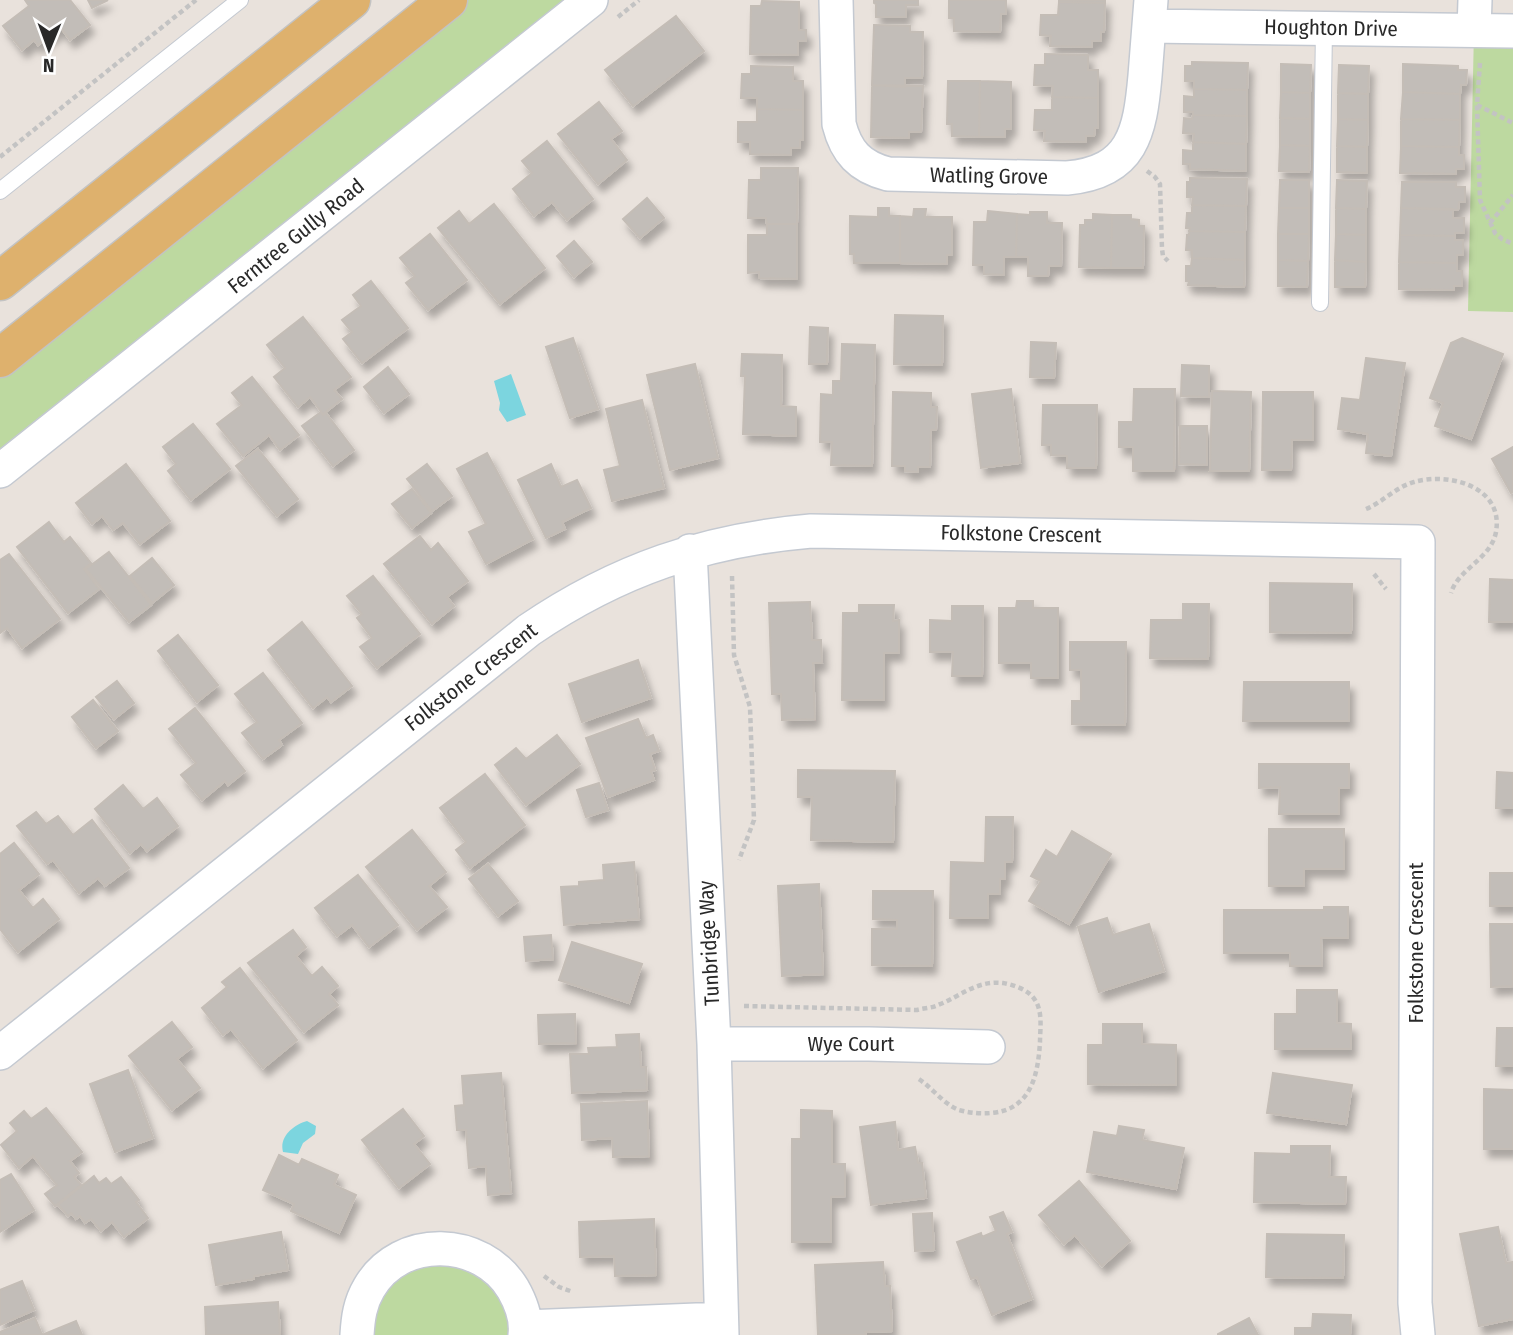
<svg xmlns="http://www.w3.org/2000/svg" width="1513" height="1335" font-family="'Fira Sans Condensed',sans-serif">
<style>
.green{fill:#bdd9a0}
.water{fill:#7cd5df}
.building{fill:#c2bdb8;stroke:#c4bdb6;stroke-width:2;filter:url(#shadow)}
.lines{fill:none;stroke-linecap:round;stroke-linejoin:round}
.service-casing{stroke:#c4c9d1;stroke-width:18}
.minor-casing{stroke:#c4c9d1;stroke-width:36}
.primary-casing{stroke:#c3c3c3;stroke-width:41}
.path{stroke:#c3c3c3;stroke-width:4.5;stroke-dasharray:5 3.5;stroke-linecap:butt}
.service{stroke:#fff;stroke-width:16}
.minor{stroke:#fff;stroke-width:33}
.primary{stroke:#deb16d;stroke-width:38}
.labels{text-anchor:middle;stroke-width:5;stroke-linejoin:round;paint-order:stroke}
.street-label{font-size:21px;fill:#292929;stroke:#fff}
</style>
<defs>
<filter id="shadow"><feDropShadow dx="4.5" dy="8" stdDeviation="3.5" flood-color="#0004"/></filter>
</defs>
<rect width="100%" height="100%" fill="#e9e2dc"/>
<path class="green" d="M448,0H591L0,471V358Z
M1474,30L1513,31V312L1468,311Z
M488,1262L525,1335H357L387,1267Z"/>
<path class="water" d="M511,374L526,415L507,422L499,410L500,403L494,381Z
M307,1121L316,1126L315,1134L303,1143L298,1154L283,1152C279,1137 293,1125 307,1121Z"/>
<path class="building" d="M25,0H70L90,25L70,40L61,28L38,45L34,40L22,50L3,26L29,6Z
M88,0H108L92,8Z
M874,0H918V5H906V17H876V4L874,3Z
M949,0H1006V14H1001L1000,32L954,31V18H949Z
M1059,0H1105V3L1059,2Z
M762,1L799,2V30H806V41H798V55L750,54L751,6H761Z
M1059,2L1105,3L1104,32H1101V41H1092V47L1050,46L1051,36L1040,35L1041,15H1058Z
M676,16L704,51L633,106L605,70Z
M874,25L910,26V32H923L922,78H905V87L872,85Z
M1045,54L1088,55V70H1098V98L1052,97L1053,86L1034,85L1035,65H1045Z
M1192,62L1248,63L1247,90L1194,89V81H1185V66H1192Z
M1281,64L1311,65L1310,93L1281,92Z
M1403,64L1458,66V70H1467L1466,85H1461L1460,94L1403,92Z
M1339,65L1369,66L1368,94L1338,93Z
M751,66L793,67V81H803V110L757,109V98H741L742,74H751Z
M948,81H980L979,137L952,136V124H947Z
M980,81L1011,82V129H1005V137H979Z
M872,85L923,86L921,132H909V138L871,137Z
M1194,89L1247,90V116L1193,115V112H1184V96L1194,97Z
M1281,92L1310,93V119L1280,118Z
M1403,92L1460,94V120L1401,119Z
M1338,93L1368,94V120L1338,119Z
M1052,97L1098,98V128H1095L1094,136H1086V142L1044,141L1045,131L1034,130L1035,110H1052Z
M599,102L622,131L611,139L627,160L598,184L558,134Z
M757,109L803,110V140H800V148H791V155L750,154V142H738V122H757Z
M1193,115L1247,116L1246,144L1193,142L1194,134L1183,133L1184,118L1192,119Z
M1280,118L1310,119V146L1280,145Z
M1338,119L1368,120L1367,147L1337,146Z
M1401,119L1460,120L1459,147L1401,146Z
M547,141L593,199L567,220L552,202L534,216L513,189L532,173L522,161Z
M1193,142L1246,144V171L1190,169V164H1183V150L1193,151Z
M1280,145L1310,146L1309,172L1279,171Z
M1337,146L1367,147V173L1337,172Z
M1401,146L1459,147V155H1464V169H1456V174L1400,173Z
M761,168H798L797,224H767L766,218H748L749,180H761Z
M1190,178L1247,179L1246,206L1192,205L1193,197H1187V182H1190Z
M1280,180H1309V208H1279Z
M1337,180L1367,181L1366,209L1336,208Z
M1402,182H1456V187H1465V202H1459L1458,210L1401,208Z
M647,198L664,218L640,238L623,219Z
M494,204L545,268L500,304L438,228L459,211L469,224Z
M1192,205L1246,206L1245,232L1189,231L1190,228H1186L1187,213H1192Z
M878,208H889V216H900V263H854V254H850V216L878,217Z
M1279,208H1309V234H1278Z
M1336,208L1366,209V235L1336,234Z
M1401,208L1453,209V218H1464V233H1455V236L1400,235Z
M914,209H926L925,217H952V255H947V264L900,263V216L913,217Z
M988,211L1017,214L1016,257H1004V275L984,274V265H973L974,222H987Z
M1030,212H1047V223H1062L1061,266H1049L1048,276H1028V257H1016L1017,214L1030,215Z
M1093,214L1112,215L1111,268L1079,267L1080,225H1085V220H1093Z
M1112,215H1131V219L1139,220V226H1144L1143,268H1111Z
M767,224H797V279L759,278V272L748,273V235H767Z
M1189,231L1245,232V260L1192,258V250H1186L1187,235H1189Z
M430,234L467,280L428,310L406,283L415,276L400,258Z
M1278,234H1309L1308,261L1278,260Z
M1336,234L1366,235V262L1335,260Z
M1400,235L1455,236V240H1463V255H1457V263L1399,262Z
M574,241L592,262L574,277L557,256Z
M1192,258L1245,260L1244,287L1188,285L1189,281H1186V266H1191Z
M1278,260L1308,261L1307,287L1278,286Z
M1335,260L1366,262L1365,287H1335Z
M1399,262L1457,263V271H1462V286H1454V290L1399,289Z
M371,281L408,328L362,363L343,339L352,332L342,320L361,306L353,295Z
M895,315L943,316L942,365L894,364Z
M303,317L351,377L334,390L342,399L323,414L310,397L298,407L274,377L285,368L267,345Z
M810,327L828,328L827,364H809Z
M573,338L598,409L570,418L546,347Z
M1462,338L1503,354L1471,439L1435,426L1443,403L1430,398L1451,343Z
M1031,342L1056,343L1054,378L1030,377Z
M842,344L875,345L872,466L831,465L832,442H820L821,394L833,395V381H841Z
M742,354L782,355L781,406L796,407V436L743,434L745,376H741Z
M1366,358L1405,363L1391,456L1366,453L1368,434L1338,429L1342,398L1360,400Z
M695,364L718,458L670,470L647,375Z
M1182,365L1209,366V397L1181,396Z
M388,367L409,394L384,413L364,387Z
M252,377L299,435L280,450L269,435L243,456L217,424L242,405L232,393Z
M1011,389L1020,463L981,468L972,394Z
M1134,389H1175L1174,471H1133V447H1119V422H1133Z
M1212,391L1251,392L1249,471H1210Z
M893,392L931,393V407H937L936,430H931L930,467H918V472L905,471V466H892Z
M1263,392H1313V440H1292L1291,470H1262Z
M642,400L664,488L612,501L604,470L620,466L606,409Z
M1043,405H1097L1096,468H1067V456L1051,455V445H1042Z
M321,412L323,415L326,413L354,450L333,466L302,426Z
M193,424L230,469L191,500L168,471L176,464L163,447Z
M1180,426H1207V465L1179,464Z
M1513,447V492L1511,493L1492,459Z
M258,449L298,499L277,516L236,466Z
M487,453L533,539L486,564L469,532L486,524L457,469Z
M126,464L170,521L140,544L123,523L113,530L102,516L92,524L76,503Z
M427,464L452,496L432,511L407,479Z
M551,464L561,487L577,480L591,508L562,522L565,529L546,538L518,480Z
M412,489L431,513L412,528L392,504Z
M49,522L64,542L70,537L91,563L84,569L99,589L68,613L17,547Z
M420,536L431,550L438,543L468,581L447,597L454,606L432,624L384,564Z
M109,552L151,605L129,622L86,569Z
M9,554L60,619L22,648L7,628L0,633V560Z
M152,558L174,585L152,603L130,576Z
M373,576L420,634L377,668L360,647L372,638L357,618L362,614L347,596Z
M1490,579L1513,580V622H1489Z
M1270,583L1352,584L1351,633L1270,632Z
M1017,601H1033V608H1058V678H1031V663H999V608H1016Z
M810,602L812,640H821L822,663H813L815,719L782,720L781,694H772L769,603Z
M1183,604H1209L1208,659L1150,658L1151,620H1183Z
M859,605H894L893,621L899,620V653H884V700H842L843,613H859Z
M952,606H983L982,676H952L953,652H930V620L952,621Z
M302,622L352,686L331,702L327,697L313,708L268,650Z
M178,635L218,685L197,702L158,651Z
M1070,642H1126L1125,725L1072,724V701H1081V670H1070Z
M638,660L651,698L582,722L569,684Z
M263,673L302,723L279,740L282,745L263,759L242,733L257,722L235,694Z
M117,681L134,703L114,719L96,697Z
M1244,682H1349V721H1243Z
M93,700L118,731L96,748L72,717Z
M195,708L245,771L228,785L225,781L202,800L181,775L196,763L169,729Z
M638,719L646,738L653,735L659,751L650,754L655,770L651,771L654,780L608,797L586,738Z
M557,735L580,764L526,805L495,765L516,748L526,759Z
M1259,764H1349V788H1339V814H1279L1280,787L1259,788Z
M798,770L895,771L893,842L811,840L812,797H798Z
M1497,772L1513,773V808H1496Z
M485,774L525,825L470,868L456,850L466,842L440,808Z
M599,783L608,810L586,817L577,790Z
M123,785L143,809L157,798L178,826L147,851L141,844L130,853L95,809Z
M36,812L46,824L58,816L73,835L92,820L129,868L105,886L98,878L79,893L53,860L47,864L17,826Z
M986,817H1013L1012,862H1005V879H1000V894H988V918H950L951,862L985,863Z
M1269,829H1344V869H1304V886H1269Z
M412,830L446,872L429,886L447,907L417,930L366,867Z
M1072,831L1111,854L1069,924L1029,901L1041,881L1031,876L1046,850L1057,857Z
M14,843L39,874L19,890L33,908L43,899L59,919L18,952L0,929V854Z
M634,862L639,919L564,925L561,887L579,886V882L604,880L603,865Z
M488,864L518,901L498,916L469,879Z
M1490,873H1513V906H1490Z
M358,875L398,925L369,947L352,925L337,936L315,908Z
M819,884L823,974L782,976L778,886Z
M873,891H933L932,966L872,965V929H897V920L873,919Z
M1324,907H1348V938H1321L1322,966H1290V953H1224V910H1324Z
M1107,918L1113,935L1149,924L1164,971L1099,992L1078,927Z
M1490,924H1513V986L1491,987Z
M293,930L306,947L296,956L312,976L322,967L338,986L329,994L338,1005L304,1032L248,963Z
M551,935L553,959L526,961L524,937Z
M572,942L642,964L629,1003L559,980Z
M240,968L297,1040L263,1068L231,1029L223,1035L202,1008L227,987L222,982Z
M1297,990H1337V1023L1351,1024V1049H1275V1014H1297Z
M575,1014L576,1043L539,1044L538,1015Z
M172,1022L192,1047L177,1059L200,1088L172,1110L129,1056Z
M1103,1024H1142V1044L1176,1045V1085L1088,1084V1045H1103Z
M1497,1028H1513V1066H1496Z
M639,1034L641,1067H646L647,1090L572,1093L570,1054H589L588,1048L617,1047L616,1035Z
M128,1070L153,1138L115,1152L90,1084Z
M501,1073L511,1193L488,1195L486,1166L469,1168L466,1130H457L455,1106L464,1105L462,1076Z
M1273,1073L1352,1085L1346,1124L1267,1113Z
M1484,1089L1513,1090V1149H1484Z
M647,1101L649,1156L613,1157L612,1138L582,1140L581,1104Z
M46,1108L82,1152L70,1161L79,1173L74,1177L81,1185L55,1206L45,1194L57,1185L33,1156L19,1168L1,1145L17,1131L10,1123L24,1111L31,1119Z
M403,1109L424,1136L414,1144L430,1164L399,1188L362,1140Z
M801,1110L832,1111V1164H845V1196L831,1197V1242H792V1139H801Z
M895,1122L898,1150L915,1147L918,1163H922L926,1198L871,1205L860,1127Z
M1119,1126L1144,1130L1142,1140L1184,1148L1176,1189L1087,1172L1094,1132L1117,1136Z
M1291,1146H1330L1329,1177H1346L1345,1204L1254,1202L1255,1153L1291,1154Z
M279,1155L299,1165L302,1159L338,1175L334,1185L356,1195L339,1233L291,1211L294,1204L263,1190Z
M11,1174L34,1210L0,1232V1180Z
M94,1176L99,1183L106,1178L111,1184L121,1177L139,1200L136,1202L148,1218L124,1237L112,1222L101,1231L91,1219L85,1223L80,1216L76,1219L71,1213L68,1216L58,1205Z
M1079,1181L1130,1241L1102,1266L1075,1235L1064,1244L1039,1215Z
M1003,1212L1012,1232L1007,1234L1032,1299L992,1315L977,1277L971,1279L957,1242L981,1233L982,1237L996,1231L990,1217Z
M932,1213L934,1250L915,1251L913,1214Z
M654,1219L656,1275L615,1276L614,1256L580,1257L579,1222Z
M1498,1227L1506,1263L1513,1262V1319L1479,1326L1460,1234Z
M281,1232L288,1270L254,1276V1279L216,1285L209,1245Z
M1267,1234L1344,1235L1343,1278L1266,1277Z
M883,1262L885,1286H890L892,1331L865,1332L866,1335H818L815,1265Z
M22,1281L34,1310L0,1325V1290Z
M278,1302L280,1335H206L205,1307Z
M1313,1314L1351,1315L1350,1335H1295V1328H1312Z
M35,1318L42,1335L76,1321L82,1335H0V1332Z
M1249,1318L1258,1335H1218V1334Z"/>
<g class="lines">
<g class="service-casing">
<path id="service" d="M0,191L240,0
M1320,303L1324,28"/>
</g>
<g class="minor-casing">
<path id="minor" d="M836,0L839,124C846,152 860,167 888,174L1067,178C1133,172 1140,132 1145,76C1147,50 1149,25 1151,0
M1149,26L1513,31
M1474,30L1475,0
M0,471L591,0
M690,551L714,1044L722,1335
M714,1044H869L988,1047
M0,1053L529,630C617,570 705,540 811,531L1418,542L1415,1303L1418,1335
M526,1327L721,1319
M357,1335C358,1318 360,1303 369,1288C400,1234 482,1237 513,1289C521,1303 527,1319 525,1335"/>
</g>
<g class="primary-casing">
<path id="primary" d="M0,281L351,0
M0,358L448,0"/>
</g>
<path class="path" d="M618,17L639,0
M1480,63L1477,105L1480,200L1495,233L1502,239L1513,244
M1477,105L1513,123
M0,157L196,0
M1147,171L1155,177L1160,184L1162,249L1163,256L1168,261
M1490,223L1513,195
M1366,509C1383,502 1396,487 1414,482C1448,472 1504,486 1496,532C1491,559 1458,569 1451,593
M1374,574L1386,589
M732,576L734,655L750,707L754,820L739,860
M744,1006L917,1010C924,1008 932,1008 938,1005C961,996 977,980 1003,983C1014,985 1029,990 1035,1000C1043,1012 1040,1029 1040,1042C1038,1075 1031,1110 991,1113C981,1114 970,1113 959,1110C943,1104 932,1087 917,1078
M544,1276L559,1287L573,1292"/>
<use href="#service" class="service"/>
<use href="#minor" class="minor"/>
<use href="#primary" class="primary"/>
</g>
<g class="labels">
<g class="street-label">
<text transform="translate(1331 28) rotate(1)" y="7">Houghton Drive</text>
<text transform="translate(989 176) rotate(1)" y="7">Watling Grove</text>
<text transform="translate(296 236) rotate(-39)" y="7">Ferntree Gully Road</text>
<text transform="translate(1021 534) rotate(1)" y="7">Folkstone Crescent</text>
<text transform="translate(471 677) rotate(-38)" y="7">Folkstone Crescent</text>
<text transform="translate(709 943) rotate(-93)" y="7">Tunbridge Way</text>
<text transform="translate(1416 943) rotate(-90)" y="7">Folkstone Crescent</text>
<text x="851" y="1051">Wye Court</text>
</g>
</g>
<g transform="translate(49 49) rotate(181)" stroke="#ffffff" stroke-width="5" paint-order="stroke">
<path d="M0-5L12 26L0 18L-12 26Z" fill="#292929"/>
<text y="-10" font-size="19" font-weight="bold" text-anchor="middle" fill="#292929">N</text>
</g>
</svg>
